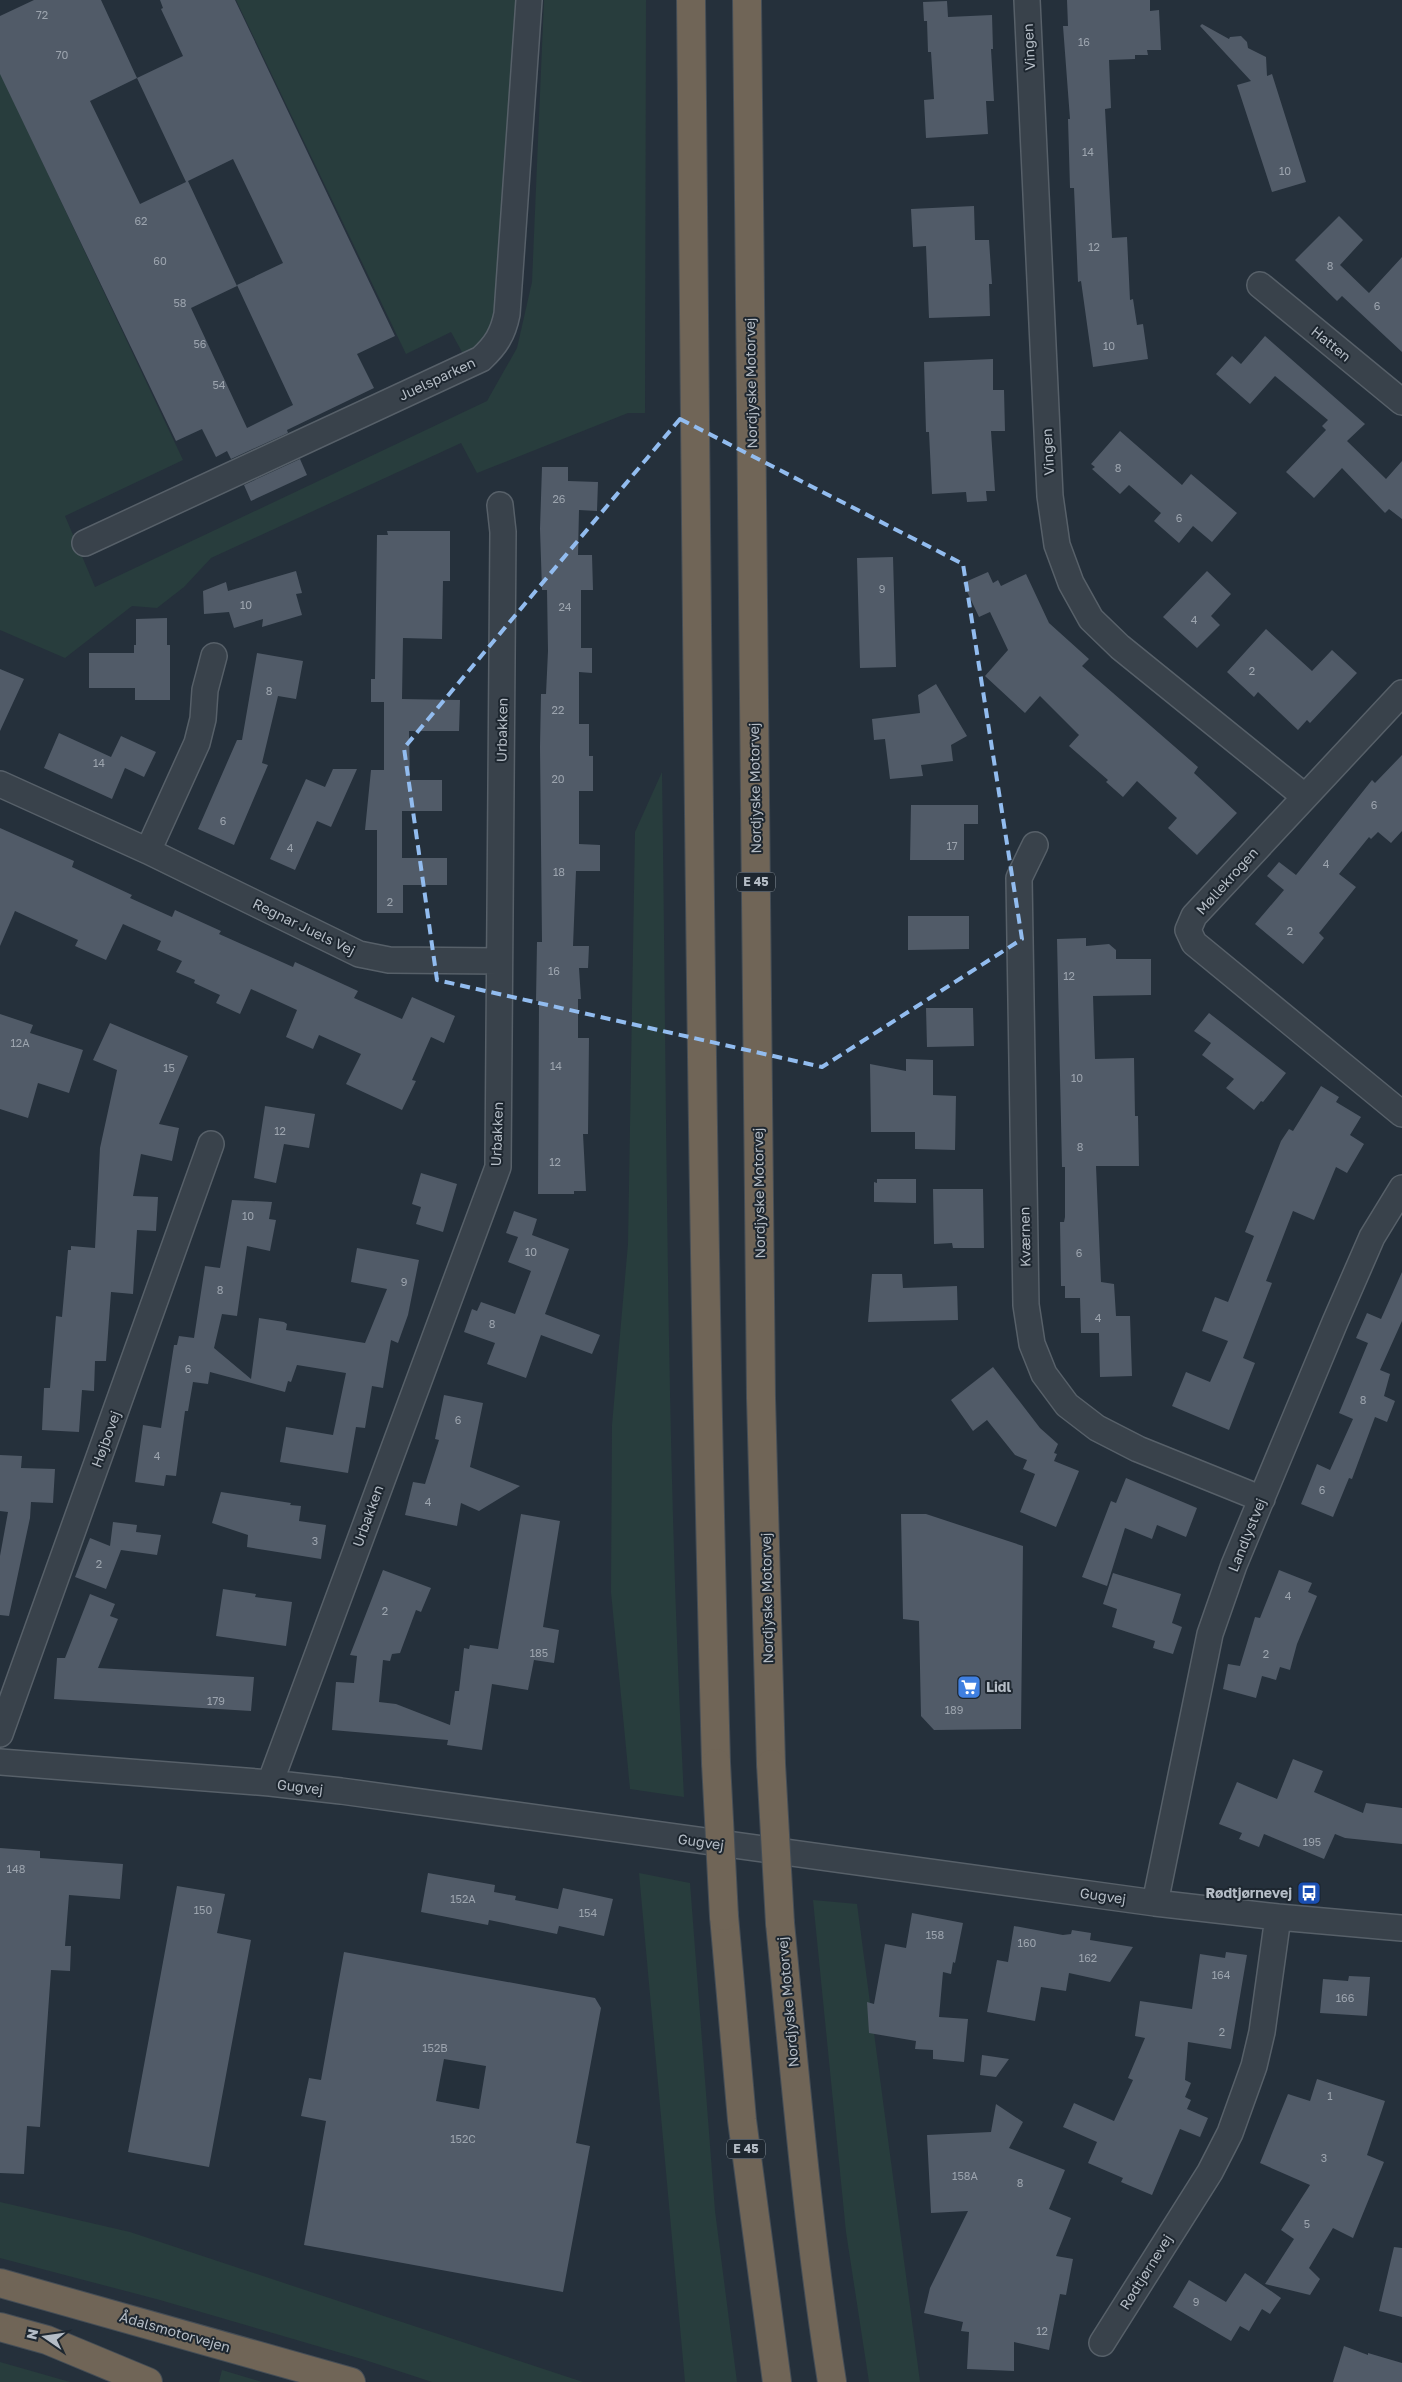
<svg xmlns="http://www.w3.org/2000/svg" width="1402" height="2382" font-family="'Golos Text',sans-serif">
<style>
.green{fill:#283d3d}
.building{fill:#515b68;fill-rule:evenodd}
.lines{fill:none;stroke-linecap:round;stroke-linejoin:round}
.minor-casing{stroke:#576069;stroke-width:28}
.highway-casing{stroke:#444d56;stroke-width:30}
.minor{stroke:#39424b;stroke-width:25}
.highway{stroke:#706557;stroke-width:28}
.highway-bridge-casing{stroke:#444d56;stroke-width:30;stroke-linecap:butt}
.highway-bridge{stroke:#706557;stroke-width:28}
.marked{fill:none;stroke:#92bcef;stroke-width:4;stroke-dasharray:10 6;stroke-linejoin:round}
.labels{text-anchor:middle;stroke-width:4;stroke-linejoin:round;paint-order:stroke}
.number-label{font-size:11px;fill:#9ca4ae}
.shield{fill:#1e2730;stroke:#889099;stroke-width:1}
.shield-label{font-size:12px;font-weight:bold;fill:#b5bdc6}
.street-label{font-size:14px;fill:#b5bdc6;stroke:#1e2730}
.poi-label{font-size:14px;font-weight:bold;fill:#b5bdc6;stroke:#1e2730;text-anchor:start}
</style>
<rect width="100%" height="100%" fill="#25303b"/>
<path class="green" d="M236,0H521L499,325L467,361L451,332L406,354Z
M544,0H646L645,413H628L477,473L461,443L211,558L184,587L157,608L132,606L65,658L0,630V72L183,460L65,516L95,587L487,401L517,348L532,282Z
M662,772C667,1113 666,1456 684,1797L630,1789L611,1592L612,1425L628,1244L635,832Z
M639,1873L690,1883L715,2211L737,2382H685Z
M813,1900L857,1904L920,2382H869L846,2232Z
M0,2202L130,2232L583,2382H432L365,2360L160,2300L0,2258Z
M0,2362L70,2382H0Z
M222,2370L262,2382H219Z"/>
<path class="building" d="M34,0H101L137,78L90,101L140,204L186,182L137,78L183,56L161,9L163,8L160,0H235L395,336L357,354L374,388L287,430L288,433L231,459L227,451L216,457L202,429L176,441L0,74V16ZM233,159L283,263L237,285L293,405L247,428L191,308L237,286L188,181Z
M1067,0H1150V11L1159,10L1161,50H1147L1148,55H1135V59L1109,60L1111,108L1105,109L1112,238L1127,237L1130,300L1133,299L1137,325L1143,324L1148,359L1093,367L1081,281L1078,282L1074,188H1070L1068,119H1070L1063,26H1068Z
M947,1L948,17L992,15L993,49H991L994,101H986L988,134L926,138L924,100L934,99L931,52H928L927,21H924L923,2Z
M1202,24L1229,39L1230,37L1241,36L1247,42L1248,48L1266,57L1267,76L1272,74L1306,182L1272,192L1237,85L1251,81L1200,26Z
M974,206L975,240H989L992,284H989L990,316L929,318L926,246L913,247L911,209Z
M1339,216L1363,240L1340,265L1369,293L1402,257V352L1342,296L1337,301L1295,260Z
M1265,336L1365,424L1347,441L1386,479L1402,461V519L1389,509L1385,513L1342,468L1314,498L1286,472L1326,430L1322,426L1328,420L1275,376L1250,404L1216,374L1232,356L1241,364Z
M993,359V390H1004L1005,431H991L995,491H986L987,501L967,502L966,492L932,494L929,432H926L924,362Z
M1120,431L1182,485L1191,474L1237,513L1212,542L1193,526L1179,543L1154,521L1161,513L1129,485L1120,494L1092,469L1095,467L1091,464Z
M300,459L307,475L251,501L244,485Z
M542,467H568V481L598,482L597,511L579,510L578,555H592L593,590H581V648H592V673L579,672V724H589V756H593V791H579V844L600,845V871H576L573,946H589L588,968H579L581,999H578V1038H589L588,1134H583L586,1191H574V1194H538L539,1001H536L537,942H542L540,747L541,694H546L548,651L547,590H542L540,529Z
M387,531H450V581H443L442,639L403,638L402,699L460,700L459,731H409L410,780H442V811H402V858H447V885H403V913H377V830H365L371,770H384V702H371V679H375L377,535H388Z
M893,557L896,667L860,668L857,558Z
M296,571L302,593L296,594L302,615L262,627L263,619L234,628L229,612L204,614L203,591L226,582L228,591Z
M1207,571L1231,594L1211,616L1220,625L1197,648L1163,617Z
M988,572L993,583L998,580L1001,586L1026,574L1049,623L1089,659L1082,666L1198,767L1194,773L1237,813L1197,855L1168,828L1177,818L1137,781L1123,797L1106,782L1108,780L1069,746L1079,735L1040,696L1025,713L985,676L1008,650L990,612L979,617L963,583Z
M167,618V645H170V700H135V688H89V653H134V645H136V619Z
M1266,629L1312,671L1332,650L1357,673L1310,723L1307,720L1298,730L1258,692L1254,697L1227,672Z
M257,653L303,661L296,699L278,696L262,763L268,765L234,845L198,829L237,740H242Z
M0,669L24,679L0,731Z
M936,684L967,736L951,745L953,761L921,765L923,776L890,779L885,739L874,740L872,719L920,713L918,695Z
M59,733L111,757L121,736L156,752L144,777L125,768L112,799L44,768Z
M1402,755V831L1391,843L1378,832L1371,839L1369,837L1339,874L1356,887L1319,933L1324,938L1303,964L1255,924L1284,890L1267,876L1279,862L1296,875L1372,780L1375,783Z
M333,769H357L331,827L317,821L295,870L270,859L306,779L325,787Z
M911,805H978V824H964V860H910Z
M0,828L74,861L72,867L132,895L130,898L172,917L175,910L221,931L219,934L293,967L295,962L358,991L354,998L402,1019L412,997L455,1016L444,1043L431,1037L412,1080L416,1081L402,1110L346,1084L361,1054L319,1035L313,1049L286,1037L297,1010L251,989L240,1014L216,1003L220,995L194,983L195,980L176,972L182,961L157,950L161,941L123,924L106,960L75,946L78,940L15,911L0,946Z
M908,916H969V949L908,950Z
M1086,938V946L1109,944L1116,950V959H1151V995L1093,996L1095,1059L1134,1058L1135,1116H1138L1139,1166H1096L1101,1282L1114,1284L1116,1316H1130L1132,1376L1100,1377L1099,1333H1081L1080,1298H1065V1286H1061L1060,1222H1064L1065,1217V1167H1062L1057,939Z
M926,1008H973L974,1046L927,1047Z
M1209,1013L1286,1073L1263,1102L1261,1101L1254,1110L1226,1088L1234,1079L1202,1055L1211,1043L1194,1031Z
M0,1014L33,1025L30,1033L83,1050L69,1093L38,1083L28,1118L0,1109Z
M110,1023L188,1056L159,1124L179,1128L172,1161L141,1154L133,1196L158,1197L156,1231L137,1230L133,1294L111,1292L106,1361H95L94,1391L82,1390L79,1432L42,1430L44,1388H50L56,1316L62,1317L68,1250H71V1246L95,1248L100,1148L117,1070L93,1060Z
M906,1059L933,1060V1095L956,1096L955,1150L915,1149V1132H871L870,1064L906,1071Z
M1321,1086L1339,1097L1336,1102L1361,1117L1350,1135L1364,1144L1347,1173L1336,1167L1314,1220L1293,1211L1266,1281L1272,1283L1243,1358L1255,1363L1229,1430L1172,1406L1186,1372L1210,1382L1228,1341L1202,1331L1215,1297L1228,1302L1254,1236L1245,1232L1281,1141L1289,1129L1293,1131Z
M265,1106L315,1114L309,1148L284,1144L276,1183L254,1178Z
M421,1173L457,1184L443,1232L416,1224L421,1207L412,1204Z
M877,1179H916V1203L874,1202V1182L877,1183Z
M933,1189H983L984,1248H953L952,1243L934,1244Z
M232,1200L272,1202L269,1219L276,1220L270,1251L247,1246L237,1316L222,1314L214,1348L251,1379L259,1318L284,1322L287,1324L286,1330L365,1343L387,1289L351,1282L357,1248L419,1260L408,1315L398,1343L391,1340L383,1388L372,1386L365,1428L356,1427L348,1473L280,1462L286,1427L333,1435L346,1373L297,1365L291,1382L288,1381L285,1392L210,1372L208,1384L193,1382L188,1411H185L176,1476L166,1475L164,1486L135,1482L143,1425L161,1428L174,1345H177L179,1336L194,1338L205,1266L220,1268Z
M514,1211L537,1219L532,1235L569,1249L545,1314L600,1335L592,1354L541,1335L526,1378L487,1364L495,1343L464,1332L472,1309L477,1311L481,1302L515,1314L531,1271L508,1262L518,1237L506,1233Z
M1402,1272V1321L1380,1370L1390,1374L1384,1396L1395,1401L1387,1422L1375,1417L1352,1479L1349,1478L1333,1517L1301,1504L1317,1464L1330,1470L1353,1419L1339,1413L1368,1343L1356,1338L1367,1313L1381,1319Z
M872,1274H902L903,1288L957,1286L958,1320L868,1322Z
M993,1367L1040,1428L1058,1444L1054,1453L1057,1454L1054,1461L1079,1471L1056,1527L1020,1512L1035,1474L1023,1469L1027,1460L1015,1455L987,1420L973,1431L951,1400Z
M444,1395L483,1403L470,1467L520,1486L479,1511L461,1503L457,1526L405,1515L413,1482L425,1484L439,1440L435,1439Z
M0,1455L22,1456L21,1468L55,1469L53,1503L31,1502L30,1518L9,1616L0,1615V1556L8,1512L0,1511Z
M1126,1478L1197,1508L1186,1537L1157,1525L1152,1539L1125,1528L1107,1586L1082,1577L1111,1501L1116,1503Z
M221,1492L291,1503L290,1505L301,1506L299,1521L326,1525L321,1559L247,1547L248,1535L212,1523Z
M521,1514L560,1521L543,1627L559,1630L554,1663L534,1660L528,1690L492,1684L482,1750L447,1745L448,1740L332,1730L336,1682L354,1683L357,1656L350,1655L383,1570L431,1588L421,1612L416,1610L400,1653L392,1654L390,1661L383,1660L379,1702L396,1704L450,1725L455,1691H459L464,1648L469,1649L470,1645L498,1649Z
M901,1514H926L1023,1546L1021,1729L934,1730L921,1716L919,1621L903,1619Z
M113,1522L137,1525L136,1532L161,1535L157,1555L121,1550L106,1589L75,1577L90,1538L110,1546Z
M1279,1570L1312,1583L1308,1592L1317,1596L1297,1644L1290,1670L1280,1667L1276,1680L1262,1676L1256,1698L1223,1689L1228,1664L1240,1666L1255,1617L1260,1618Z
M1113,1573L1181,1594L1172,1623L1182,1627L1173,1654L1153,1648L1155,1641L1112,1627L1117,1609L1103,1604Z
M223,1589L256,1594L255,1597L292,1602L286,1646L216,1636Z
M90,1594L115,1604L110,1616L118,1619L98,1668L254,1677L251,1711L54,1699L57,1658H65Z
M1293,1759L1323,1771L1314,1792L1363,1813L1366,1803L1402,1808V1844L1345,1838L1335,1834L1324,1859L1264,1834L1259,1847L1239,1839L1242,1833L1219,1824L1237,1782L1277,1799Z
M0,1848L40,1851V1858L123,1864L120,1899L69,1895L65,1946H71L70,1971L51,1970L40,2127L27,2126L24,2174L0,2173Z
M428,1873L495,1885L494,1892L516,1896L515,1900L558,1909L563,1888L613,1899L604,1936L559,1926L557,1934L489,1920L488,1925L421,1912Z
M177,1886L225,1894L217,1933L251,1940L209,2167L128,2152Z
M912,1913L963,1923L955,1963L953,1962L951,1974L943,1972L939,2017L968,2019L964,2062L933,2059V2050L915,2049L916,2041L869,2033L867,2002L874,2004L885,1944L906,1948Z
M1014,1926L1063,1935L1071,1934L1072,1930L1091,1933L1090,1940L1133,1947L1110,1982L1069,1973L1066,1991L1041,1987L1035,2021L987,2012L997,1960L1008,1962Z
M344,1952L595,1998L601,2008L576,2143L590,2146L563,2292L304,2245L326,2121L301,2116L309,2078L321,2080ZM444,2059L486,2066L479,2109L436,2101Z
M1226,1952L1247,1955L1231,2049L1188,2042L1185,2080L1191,2083L1185,2097L1191,2100L1187,2109L1208,2118L1200,2137L1180,2129L1152,2195L1121,2182L1123,2178L1088,2163L1097,2142L1063,2127L1074,2103L1114,2121L1133,2080L1128,2078L1145,2038L1135,2036L1140,2001L1192,2009L1200,1954L1225,1958Z
M1349,1976L1370,1977L1367,2016L1320,2013L1323,1979L1348,1981Z
M982,2055L1009,2059L996,2077L980,2075Z
M1317,2079L1385,2101L1367,2155L1384,2162L1353,2238L1333,2228L1309,2268L1320,2279L1310,2295L1265,2284L1294,2239L1281,2230L1310,2185L1260,2163L1288,2094L1310,2101Z
M996,2104L1023,2122L1009,2148L1065,2170L1049,2209L1071,2218L1056,2256L1073,2259L1066,2295L1060,2294L1049,2350L1014,2342V2371L967,2369L969,2332L961,2331L963,2322L924,2313L930,2288L968,2211L931,2213L927,2135L991,2132Z
M1394,2247L1402,2248V2317L1379,2311Z
M1245,2273L1281,2298L1270,2314L1262,2309L1249,2331L1240,2326L1231,2341L1173,2307L1189,2280L1226,2302Z
M1344,2346L1368,2355V2353L1402,2363V2382H1333Z"/>
<g class="lines">
<g class="minor-casing">
<path id="minor" d="M1027,0L1050,496L1057,545L1071,583L1091,619L1120,647L1304,796
M1260,285L1402,402
M85,543L481,359C496,345 503,334 507,314L529,0
M1402,693L1194,916L1188,930L1194,943L1402,1114
M0,784L148,851L359,954L389,960L499,961
M1035,845L1019,878L1026,1305L1032,1344L1044,1374L1067,1405L1097,1428L1138,1449L1262,1499
M148,851L197,743L203,719L205,690L214,656
M0,1734L211,1144
M0,1762L270,1783L341,1791L1155,1903L1278,1917L1402,1928
M270,1783L498,1167L503,532L500,505
M1155,1903L1210,1634L1234,1565L1335,1322L1372,1237L1402,1188
M1102,2343L1210,2172L1230,2133L1254,2066L1262,2032L1278,1917"/>
</g>
<g class="highway-casing">
<path id="highway" d="M691,0C697,588 700,1176 716,1763
M747,0L761,1398L771,1764
M724,1916L742,2120L777,2382
M780,1923C795,2076 808,2230 832,2382
M0,2283L351,2382
M0,2327L47,2340L148,2382"/>
</g>
<use href="#minor" class="minor"/>
<use href="#highway" class="highway"/>
<g class="highway-bridge-casing">
<path id="highway-bridge" d="M716,1763L724,1916
M771,1764L780,1923"/>
</g>
<use href="#highway-bridge" class="highway-bridge"/>
</g>
<path class="marked" d="M680,419L963,564L1022,939L822,1067L437,980L404,748Z"/>
<defs>
<g id="supermarket-square" transform="scale(1.25)"><rect x="-9" y="-9" width="18" height="18" rx="4" fill="#3f7fe0" stroke="#1e2730"/><path d="M-6-5.5h2.5l.6 2H6L4.5 2H-2.5L-4.4-4H-6ZM-1.5 3.2a1.3 1.3 0 1 0 .1 0ZM3 3.2a1.3 1.3 0 1 0 .1 0Z" fill="#fff"/></g>
<g id="bus-square" transform="scale(1.25)"><rect x="-9" y="-9" width="18" height="18" rx="4" fill="#1a4fb4" stroke="#1e2730"/><path d="M-5-6H5V4H4V6H2V4H-2V6H-4V4H-5ZM-3.5-4V0h7V-4ZM-3.5 1.2v1.5H-2V1.2ZM2 1.2v1.5H3.5V1.2Z" fill="#fff"/></g>
</defs>
<g fill-rule="evenodd">
<use href="#supermarket-square" x="969" y="1687"/>
<use href="#bus-square" x="1309" y="1893"/>
</g>
<g class="labels">
<g class="number-label">
<text x="42" y="19">72</text>
<text x="1084" y="46">16</text>
<text x="62" y="59">70</text>
<text x="1088" y="156">14</text>
<text x="1285" y="175">10</text>
<text x="141" y="225">62</text>
<text x="1094" y="251">12</text>
<text x="160" y="265">60</text>
<text x="1330" y="270">8</text>
<text x="180" y="307">58</text>
<text x="1377" y="310">6</text>
<text x="200" y="348">56</text>
<text x="1109" y="350">10</text>
<text x="219" y="389">54</text>
<text x="1118" y="472">8</text>
<text x="559" y="503">26</text>
<text x="1179" y="522">6</text>
<text x="882" y="593">9</text>
<text x="246" y="609">10</text>
<text x="565" y="611">24</text>
<text x="1194" y="624">4</text>
<text x="1252" y="675">2</text>
<text x="269" y="695">8</text>
<text x="558" y="714">22</text>
<text x="99" y="767">14</text>
<text x="558" y="783">20</text>
<text x="1374" y="809">6</text>
<text x="223" y="825">6</text>
<text x="952" y="850">17</text>
<text x="290" y="852">4</text>
<text x="1326" y="868">4</text>
<text x="559" y="876">18</text>
<text x="390" y="906">2</text>
<text x="1290" y="935">2</text>
<text x="554" y="975">16</text>
<text x="1069" y="980">12</text>
<text x="20" y="1047">12A</text>
<text x="556" y="1070">14</text>
<text x="169" y="1072">15</text>
<text x="1077" y="1082">10</text>
<text x="280" y="1135">12</text>
<text x="1080" y="1151">8</text>
<text x="555" y="1166">12</text>
<text x="248" y="1220">10</text>
<text x="531" y="1256">10</text>
<text x="1079" y="1257">6</text>
<text x="404" y="1286">9</text>
<text x="220" y="1294">8</text>
<text x="1098" y="1322">4</text>
<text x="492" y="1328">8</text>
<text x="188" y="1373">6</text>
<text x="1363" y="1404">8</text>
<text x="458" y="1424">6</text>
<text x="157" y="1460">4</text>
<text x="1322" y="1494">6</text>
<text x="428" y="1506">4</text>
<text x="315" y="1545">3</text>
<text x="99" y="1568">2</text>
<text x="1288" y="1600">4</text>
<text x="385" y="1615">2</text>
<text x="539" y="1657">185</text>
<text x="1266" y="1658">2</text>
<text x="216" y="1705">179</text>
<text x="954" y="1714">189</text>
<text x="1312" y="1846">195</text>
<text x="16" y="1873">148</text>
<text x="463" y="1903">152A</text>
<text x="203" y="1914">150</text>
<text x="588" y="1917">154</text>
<text x="935" y="1939">158</text>
<text x="1027" y="1947">160</text>
<text x="1088" y="1962">162</text>
<text x="1221" y="1979">164</text>
<text x="1345" y="2002">166</text>
<text x="1222" y="2036">2</text>
<text x="435" y="2052">152B</text>
<text x="1330" y="2100">1</text>
<text x="463" y="2143">152C</text>
<text x="1324" y="2162">3</text>
<text x="965" y="2180">158A</text>
<text x="1020" y="2187">8</text>
<text x="1307" y="2228">5</text>
<text x="1196" y="2306">9</text>
<text x="1042" y="2335">12</text>
</g>
<g class="shield">
<rect x="737" y="872.5" width="38" height="19" rx="4"/>
<rect x="727" y="2139.5" width="38" height="19" rx="4"/>
</g>
<g class="shield-label">
<text x="756" y="886">E 45</text>
<text x="746" y="2153">E 45</text>
</g>
<g class="street-label">
<text transform="translate(1029 47) rotate(-93)" y="5">Vingen</text>
<text transform="translate(1331 344) rotate(39)" y="5">Hatten</text>
<text transform="translate(437 379) rotate(-25)" y="5">Juelsparken</text>
<text transform="translate(751 383) rotate(-91)" y="5">Nordjyske Motorvej</text>
<text transform="translate(1048 452) rotate(-93)" y="5">Vingen</text>
<text transform="translate(502 730) rotate(-89)" y="5">Urbakken</text>
<text transform="translate(755 788) rotate(-91)" y="5">Nordjyske Motorvej</text>
<text transform="translate(1227 881) rotate(-48)" y="5">Møllekrogen</text>
<text transform="translate(304 927) rotate(26)" y="5">Regnar Juels Vej</text>
<text transform="translate(497 1134) rotate(-88)" y="5">Urbakken</text>
<text transform="translate(759 1193) rotate(-91)" y="5">Nordjyske Motorvej</text>
<text transform="translate(1025 1237) rotate(-91)" y="5">Kværnen</text>
<text transform="translate(106 1439) rotate(-70)" y="5">Højbovej</text>
<text transform="translate(368 1516) rotate(-70)" y="5">Urbakken</text>
<text transform="translate(1247 1535) rotate(-68)" y="5">Landlystvej</text>
<text transform="translate(767 1598) rotate(-91)" y="5">Nordjyske Motorvej</text>
<text transform="translate(300 1787) rotate(7)" y="5">Gugvej</text>
<text transform="translate(701 1842) rotate(8)" y="5">Gugvej</text>
<text transform="translate(1103 1896) rotate(8)" y="5">Gugvej</text>
<text transform="translate(788 2002) rotate(-95)" y="5">Nordjyske Motorvej</text>
<text transform="translate(1146 2272) rotate(-58)" y="5">Rødtjørnevej</text>
<text transform="translate(175 2332) rotate(16)" y="5">Ådalsmotorvejen</text>
</g>
<g class="poi-label">
<text x="986" y="1692">Lidl</text>
<text x="1292" y="1898" text-anchor="end">Rødtjørnevej</text>
</g>
</g>
<g transform="translate(45 2337) rotate(283)" stroke="#1e2730" stroke-width="4" paint-order="stroke">
<path d="M0-4L9 19L0 12L-9 19Z" fill="#b5bdc6"/>
<text y="-8" font-size="14" font-weight="bold" text-anchor="middle" fill="#b5bdc6">N</text>
</g>
</svg>
